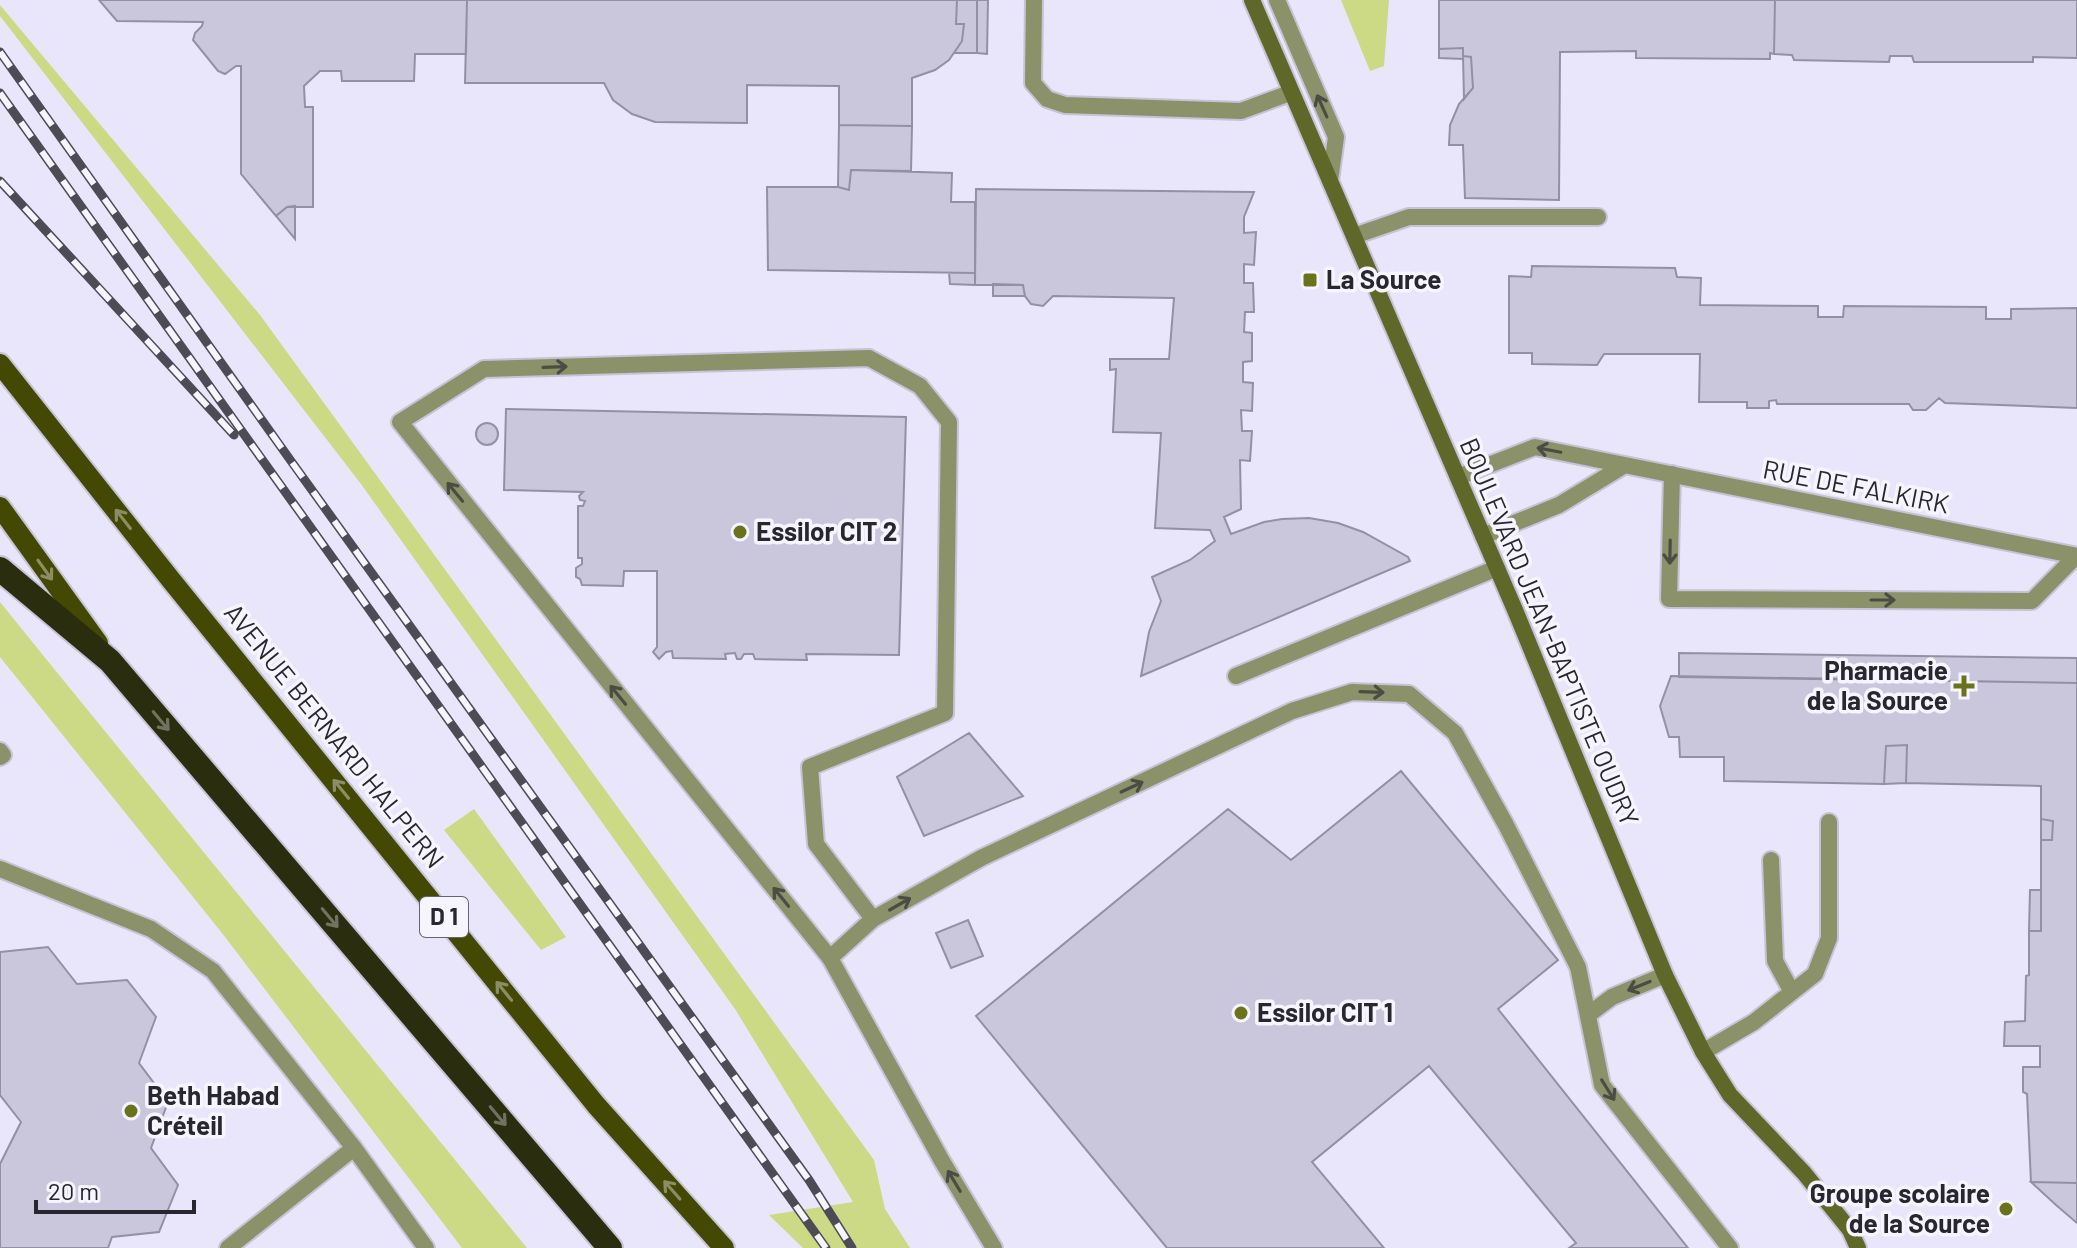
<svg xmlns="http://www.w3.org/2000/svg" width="2077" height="1248" font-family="Barlow,sans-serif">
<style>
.green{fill:#ccd985}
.building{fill:#cac7dc;stroke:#9490a4;stroke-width:2}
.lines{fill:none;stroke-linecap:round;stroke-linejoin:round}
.lane-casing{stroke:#c6c3d6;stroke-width:20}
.street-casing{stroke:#c6c3d6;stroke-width:20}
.secondary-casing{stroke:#c6c3d6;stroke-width:20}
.primary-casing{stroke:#c6c3d6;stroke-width:24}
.highway-casing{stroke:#c6c3d6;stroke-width:28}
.lane{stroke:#8b926a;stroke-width:16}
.street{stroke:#8b926a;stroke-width:16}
.secondary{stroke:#606829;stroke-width:16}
.primary{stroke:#434902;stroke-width:20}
.highway{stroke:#2a2e0e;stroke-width:24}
.rail-casing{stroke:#4d4b56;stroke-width:9}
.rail{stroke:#f6f4fd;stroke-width:6;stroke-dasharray:18;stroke-linecap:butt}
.oneway{stroke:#4b4c44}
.oneway2{stroke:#8b8d66}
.oneway3{stroke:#717362}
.poi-dot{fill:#6a731c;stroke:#f6f4fd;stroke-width:3}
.labels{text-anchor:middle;stroke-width:7;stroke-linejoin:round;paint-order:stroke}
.shield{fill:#f6f4fd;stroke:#66646d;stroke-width:2}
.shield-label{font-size:24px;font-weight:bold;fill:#28272f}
.poi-label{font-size:26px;font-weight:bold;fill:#28272f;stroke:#f6f4fd;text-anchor:start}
.street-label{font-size:26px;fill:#28272f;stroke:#f6f4fd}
</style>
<rect width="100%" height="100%" fill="#e9e5fb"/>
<path class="green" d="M1341,0H1389L1384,66L1370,71Z
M0,5L260,315L874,1160L885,1209L910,1248H803L769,1215L853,1202L735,1009L361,484L0,16Z
M0,602L46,659L527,1248H462L222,933L0,657Z
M474,809L566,937L541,950L444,830Z"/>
<path class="building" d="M99,0H467L466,54H415L414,81H342L341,71H320L304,86L305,107H313V207H287L276,216L241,174V66H236L225,74L218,71L193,40L195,33L202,26L203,22L117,21Z
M467,0H957L956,24H964L962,41L949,60L935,70L912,78V126L839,125V86L747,85V123L655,122L632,114L613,100L604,83H465Z
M957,0H977V53H954L962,41L964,24H956Z
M977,0H988L987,54L977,53Z
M1439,0H1775L1774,54L1770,53V59L1636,58V51L1560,52L1559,200L1465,198L1463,145H1449L1450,125L1459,104L1473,88L1471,57L1463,56V48L1439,49Z
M1775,0H2077V58L2033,57V62H1914L1912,56H1890L1889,62L1794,60L1792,55L1774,54Z
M1463,48V59L1439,58V49Z
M1463,56L1471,57L1473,88L1464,99Z
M839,125L912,126L911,171L851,170L849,190L838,187Z
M851,170L952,173L951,202H975V273L768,270L767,187H838L849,190Z
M976,189L1254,192L1244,217V233L1256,232L1254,265L1244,264V283H1253L1254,312H1245L1244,332L1252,333V361L1243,362V382L1253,383L1252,411L1241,410L1242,431H1252L1250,461L1240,460L1241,509L1224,517L1231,534L1264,522L1282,519L1309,518L1338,523L1363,532L1408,557L1410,561L1141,676L1149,632L1161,601L1152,577L1190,560L1215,541L1210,530L1155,528L1161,433L1113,432L1116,369L1110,370V359H1169L1174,298L1053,296L1043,306L1031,304L1025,296L1023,285H975Z
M295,206V239L276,216L287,207Z
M1532,266L1675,268L1677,277L1701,278L1700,305L1818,306V317H1843L1844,306L1986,307V319H2011V309L2077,308V408L1945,403L1939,398L1926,410H1913L1909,404H1777L1776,400L1769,401V408H1747V402H1699L1700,354H1604L1597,365L1532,364V353H1509V276L1531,277Z
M949,273H975V285L950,284Z
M993,284L1023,285L1025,296H993Z
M506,409L906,417L899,655L806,654L807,660L755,659L753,654H744L741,659H737L735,653L725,654L726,659L673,658L672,651L666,652L659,659L653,652L657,647V571H624L623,586L582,585L580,579L576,577V568L582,564V558H578V506H583L585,501L580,500L579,496L583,492L504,490Z
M476 434a11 11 0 1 1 22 0a11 11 0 1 1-22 0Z
M1679,653L2077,658V683L1679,677Z
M1671,676L2077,683V1183L2031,1182L2027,1094L2023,1092V1067H2040V1046H2004L2005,1022L2025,1021L2026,976L2029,975V931H2041V840H2052L2053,821L2041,819V786L1906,783L1907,745L1886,746L1884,784L1724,781V757H1680L1679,737H1669L1660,706Z
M969,733L1023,796L924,836L897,777Z
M1907,745L1906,783L1884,784L1886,746Z
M1401,771L1558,960L1498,1009L1688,1248H1569L1576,1243L1429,1066L1312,1162L1384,1248H1167L976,1016L1228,809L1291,860Z
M2041,819L2053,821L2052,840H2041Z
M2030,890H2041V931H2029Z
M968,920L983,956L951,968L936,933Z
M48,947L77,984L127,980L156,1017L139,1063L168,1102L151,1148L178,1185L159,1232L112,1237L108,1248H0V1164L21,1122L0,1095V952Z
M2031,1182L2077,1183V1223L2056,1205Z"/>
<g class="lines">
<g class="lane-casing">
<path id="lane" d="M1034,0L1033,83L1047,99L1065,105L1241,111L1290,93
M1277,0L1336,137L1330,181
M1354,236L1409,217H1598
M1672,474L1669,599L2032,601L2076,556
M1236,676L1497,568
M0,751L3,755L0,757
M1771,860L1775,961L1792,992
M1588,1015L1612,997L1665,975
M1703,1052L1754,1022L1815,974L1829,938V822
M994,1248L942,1161L830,958L873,919L981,858L1292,711L1352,692L1409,694L1455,733L1506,825L1578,967L1602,1085L1730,1248"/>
</g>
<g class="street-casing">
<path id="street" d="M1458,477L1535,447L2077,556
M1483,536L1559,505L1625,465
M0,869L151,929L213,971L354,1148L426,1248
M830,958L400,422L484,369L869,358L920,386L949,422L945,713L810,767L816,844L873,919
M228,1248L354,1148"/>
</g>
<g class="secondary-casing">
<path id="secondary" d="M1252,0L1515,610L1665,975L1703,1052L1730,1095L1804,1173L1850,1230L1858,1248"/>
</g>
<g class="primary-casing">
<path id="primary" d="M0,364L171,580L596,1105L724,1248
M0,507L98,643"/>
</g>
<g class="highway-casing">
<path id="highway" d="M0,569L110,661L610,1248"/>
</g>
<use href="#lane" class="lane"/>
<use href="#street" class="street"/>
<use href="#secondary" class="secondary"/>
<use href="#primary" class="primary"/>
<use href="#highway" class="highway"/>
<g class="rail-casing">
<path id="rail" d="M0,52L291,461L809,1180L852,1248
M0,93L826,1248
M0,181L234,435"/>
</g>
<use href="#rail" class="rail"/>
</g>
<defs><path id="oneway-shaft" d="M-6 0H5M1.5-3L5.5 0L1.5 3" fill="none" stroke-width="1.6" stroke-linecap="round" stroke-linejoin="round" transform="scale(2)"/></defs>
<g class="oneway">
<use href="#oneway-shaft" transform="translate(1322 106) rotate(-114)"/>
<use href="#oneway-shaft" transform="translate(555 367) rotate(-2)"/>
<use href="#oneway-shaft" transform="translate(1549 450) rotate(-169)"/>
<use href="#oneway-shaft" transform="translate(455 492) rotate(-129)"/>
<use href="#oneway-shaft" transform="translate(1670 552) rotate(91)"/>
<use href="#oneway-shaft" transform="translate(1883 600)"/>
<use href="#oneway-shaft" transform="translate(1372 692) rotate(2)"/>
<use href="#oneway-shaft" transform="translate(618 695) rotate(-129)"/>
<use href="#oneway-shaft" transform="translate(1132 787) rotate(-25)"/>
<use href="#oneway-shaft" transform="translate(781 897) rotate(-129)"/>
<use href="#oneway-shaft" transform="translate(900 904) rotate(-30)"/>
<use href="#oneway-shaft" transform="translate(1639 986) rotate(158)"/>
<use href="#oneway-shaft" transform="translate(1608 1090) rotate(58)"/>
<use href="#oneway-shaft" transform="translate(954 1181) rotate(-121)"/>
</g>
<g class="oneway2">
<use href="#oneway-shaft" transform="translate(123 519) rotate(-128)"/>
<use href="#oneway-shaft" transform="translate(45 570) rotate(54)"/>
<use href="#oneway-shaft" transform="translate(341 789) rotate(-129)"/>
<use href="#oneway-shaft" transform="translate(504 991) rotate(-129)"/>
<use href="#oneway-shaft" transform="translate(672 1190) rotate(-131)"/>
</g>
<g class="oneway3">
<use href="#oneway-shaft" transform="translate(161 721) rotate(50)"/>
<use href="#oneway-shaft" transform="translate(330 918) rotate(50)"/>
<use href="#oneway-shaft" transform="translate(498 1116) rotate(50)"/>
</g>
<g class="poi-dot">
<rect x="1302" y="272" width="16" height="16" rx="4"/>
<circle cx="740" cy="532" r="8"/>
<path d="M1960 674h8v8h8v8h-8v8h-8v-8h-8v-8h8z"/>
<circle cx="1241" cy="1013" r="8"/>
<circle cx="131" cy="1111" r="8"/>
<circle cx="2006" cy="1209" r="8"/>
</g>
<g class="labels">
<rect class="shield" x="420" y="897" width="48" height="40" rx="6"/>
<g class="shield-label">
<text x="444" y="925">D 1</text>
</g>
<g class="poi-label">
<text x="1326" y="289">La Source</text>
<text x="756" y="541">Essilor CIT 2</text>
<text x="1948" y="680" text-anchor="end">Pharmacie<tspan x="1948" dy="30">de la Source</tspan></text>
<text x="1257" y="1022">Essilor CIT 1</text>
<text x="147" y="1105">Beth Habad<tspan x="147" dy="30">Créteil</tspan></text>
<text x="1990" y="1203" text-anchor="end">Groupe scolaire<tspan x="1990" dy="30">de la Source</tspan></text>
</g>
<g class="street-label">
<text transform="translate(1856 487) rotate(11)" y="9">RUE DE FALKIRK</text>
<text transform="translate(1549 632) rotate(67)" y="9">BOULEVARD JEAN-BAPTISTE OUDRY</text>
<text transform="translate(334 736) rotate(51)" y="9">AVENUE BERNARD HALPERN</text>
</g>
</g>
<path d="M36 1200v12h158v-12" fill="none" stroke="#28272f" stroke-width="4"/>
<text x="48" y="1200" font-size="24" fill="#28272f" stroke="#f6f4fd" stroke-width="6" paint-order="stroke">20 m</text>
</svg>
